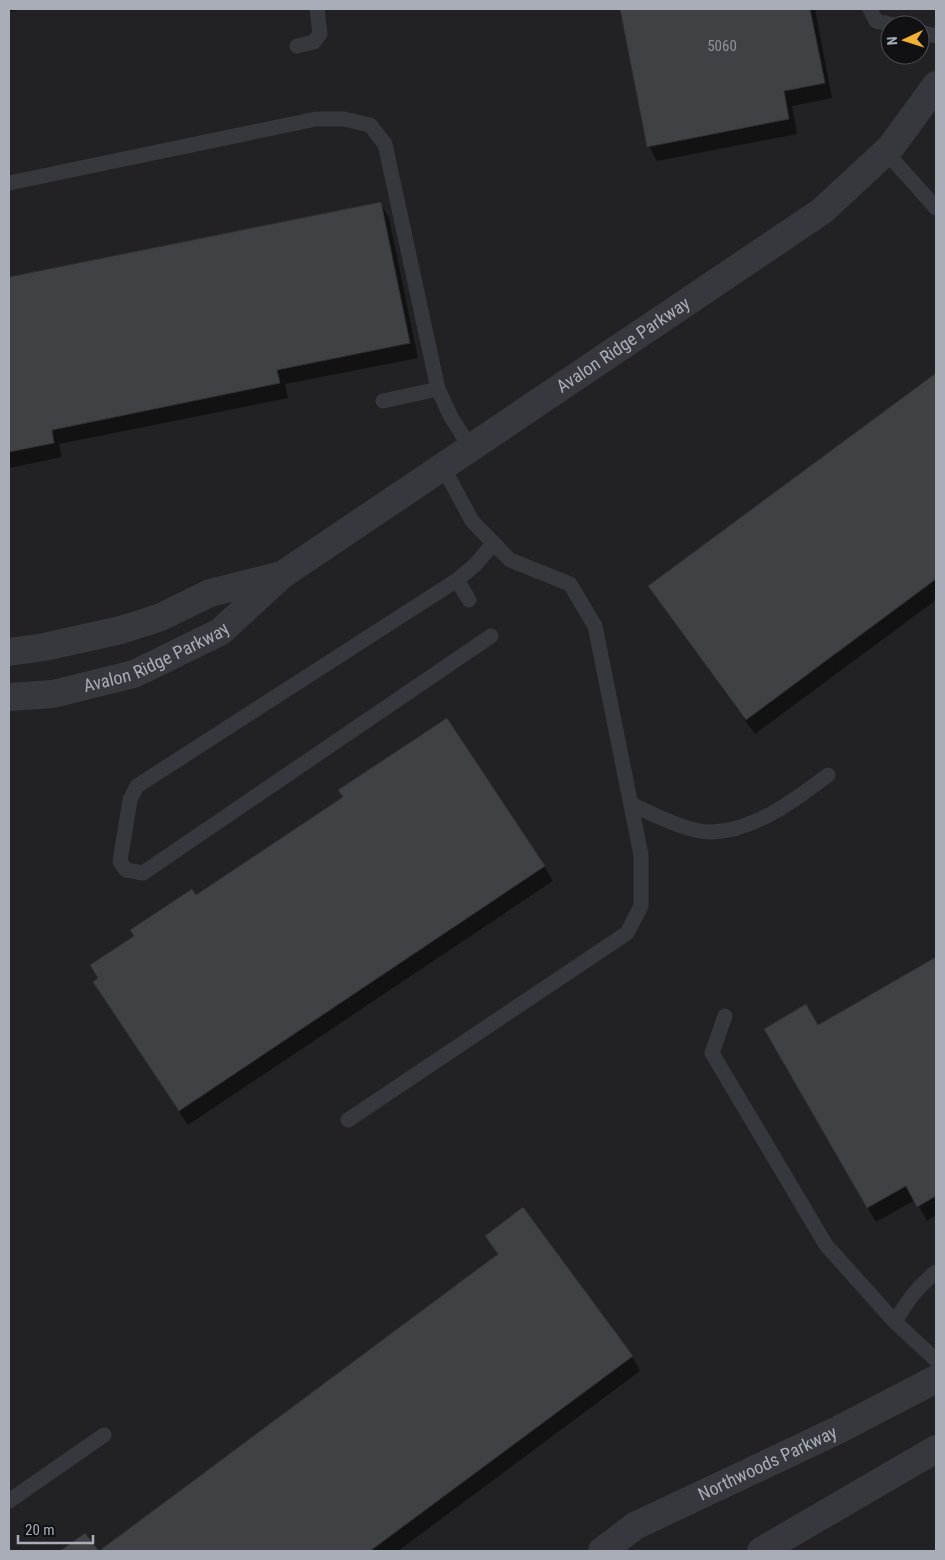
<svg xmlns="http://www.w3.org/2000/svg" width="945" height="1560" font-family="'Roboto Condensed',sans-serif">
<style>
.built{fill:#222225;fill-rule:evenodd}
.shadow{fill:#0007}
.building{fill:#404145;stroke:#303034}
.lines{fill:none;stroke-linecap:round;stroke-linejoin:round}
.lane{stroke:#37383d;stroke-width:15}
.street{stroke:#37383d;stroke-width:28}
.labels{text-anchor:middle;stroke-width:4;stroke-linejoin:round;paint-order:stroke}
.number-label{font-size:15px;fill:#8e929b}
.street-label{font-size:18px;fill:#a8adb8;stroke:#111113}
</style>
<rect width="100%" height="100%" fill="#161618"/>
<path class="built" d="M9,9H936V1551H9ZM890,25H920V55H890Z"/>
<path class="shadow" d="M9,9H23L9,12Z
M621,9H815L832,98L792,106L797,134L657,161L649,146Z
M380,203L389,218L418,358L285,384L288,398L59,444L62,457L9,468V279Z
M936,374V600L755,734L649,587Z
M544,866L553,881L188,1125L103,997L195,897Z
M936,958V1215L927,1221L915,1200L876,1222L765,1029L818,1027Z
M487,1236L632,1356L640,1371L398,1551H100L499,1255Z"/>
<path class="building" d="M620,9H810L825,83L784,91L789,119L647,147Z
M381,202L410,343L277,370L280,383L52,430L54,443L9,452V277Z
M936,373V579L746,720L648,586Z
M447,718L545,866L179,1111L93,982L98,978L90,965L134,936L130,930L192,889L196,895L343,797L338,790Z
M936,957V1196L917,1207L906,1186L867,1208L764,1029L806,1004L818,1025Z
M523,1207L633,1356L370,1551H60L85,1533L99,1551L498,1254L485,1236Z"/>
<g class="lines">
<path class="lane" d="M870,9L876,21L893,25
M920,32L936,36
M297,46L314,42L320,34L317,9
M886,152L936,208
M9,183L316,119H344L370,125L385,144L438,389L451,417L470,447
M383,401L438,389
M457,580L469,600
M491,636L143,873L126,870L120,861L130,800L137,786L457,580L475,565L494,543
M631,804C653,814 688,833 713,832C756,830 796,799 828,775
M725,1016L712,1053L826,1245L895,1322L936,1360
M348,1120L627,933L641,906V855L595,626L570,584L510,560L472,521L442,465
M895,1322C906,1302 918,1286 936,1272
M9,1501L104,1435"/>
<g class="street">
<path d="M9,652L44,647L121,630L161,617L210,593L278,576"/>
<path id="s1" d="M9,697L53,694L134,674L220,632L282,575L822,211L891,147L936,85"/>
<path id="s2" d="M602,1551L635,1526L838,1430L936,1379"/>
<path d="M761,1551L936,1449"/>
</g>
</g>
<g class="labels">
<g class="number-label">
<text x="722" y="51">5060</text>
</g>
<g class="street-label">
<text dy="6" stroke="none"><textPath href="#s1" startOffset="719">Avalon Ridge Parkway</textPath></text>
<text dy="6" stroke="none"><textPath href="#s1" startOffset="154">Avalon Ridge Parkway</textPath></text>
<text dy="6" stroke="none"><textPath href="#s2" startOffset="188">Northwoods Parkway</textPath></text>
</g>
</g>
<rect width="945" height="1560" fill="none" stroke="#a8adb8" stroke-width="20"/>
<g transform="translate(905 40) rotate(266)"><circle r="24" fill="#111113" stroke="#4d4f55"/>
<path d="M0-4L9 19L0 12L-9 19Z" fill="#f2b134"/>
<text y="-8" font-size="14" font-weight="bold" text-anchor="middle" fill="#a8adb8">N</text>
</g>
<path d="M18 1535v8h75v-8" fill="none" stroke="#a8adb8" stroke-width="2.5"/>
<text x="25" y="1535" font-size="15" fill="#a8adb8" stroke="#111113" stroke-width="4" paint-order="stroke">20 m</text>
</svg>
